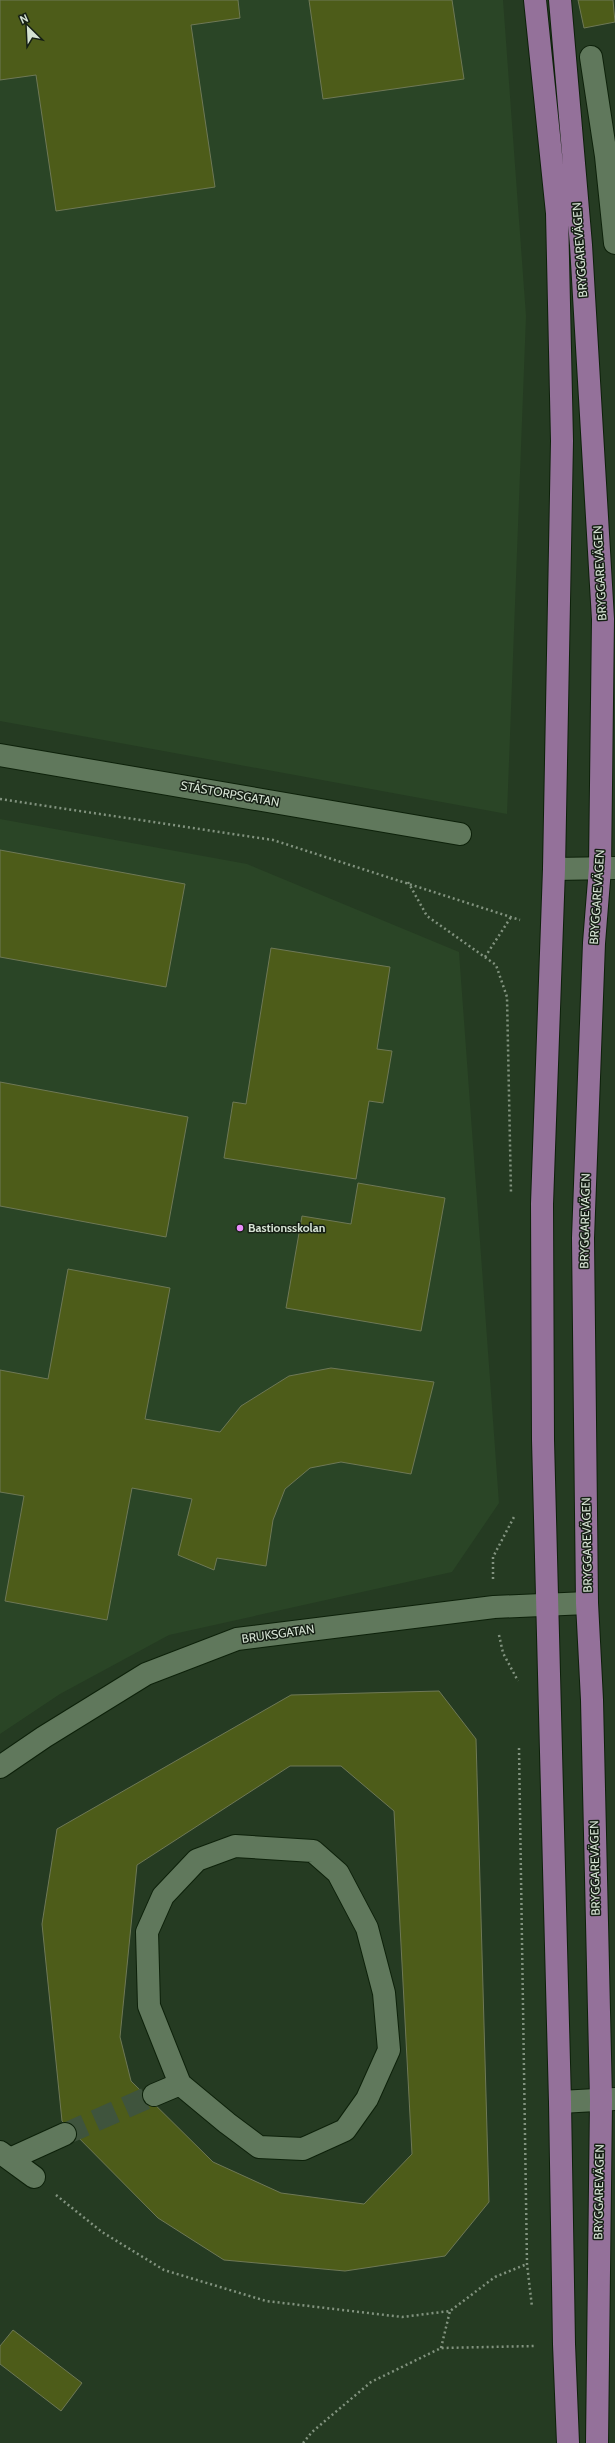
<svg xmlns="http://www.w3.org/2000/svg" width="615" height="2443" font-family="Cabin,sans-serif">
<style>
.built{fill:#2a4526}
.building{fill:#4d5c19;stroke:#6e7856;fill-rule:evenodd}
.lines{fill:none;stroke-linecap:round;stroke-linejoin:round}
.minor-tunnel{stroke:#3f543d;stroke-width:22;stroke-dasharray:22 11;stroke-linecap:butt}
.minor-casing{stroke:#0d210a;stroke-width:24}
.major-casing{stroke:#0d210a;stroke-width:24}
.path{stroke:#82937f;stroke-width:2.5;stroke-dasharray:2 3;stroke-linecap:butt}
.minor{stroke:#60785c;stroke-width:22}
.major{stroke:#94719a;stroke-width:22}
.poi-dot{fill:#eb8dfc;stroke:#151f14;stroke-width:1.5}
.labels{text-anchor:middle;stroke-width:3;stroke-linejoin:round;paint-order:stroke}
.street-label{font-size:12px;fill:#d5e2d3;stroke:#151f14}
.poi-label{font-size:12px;font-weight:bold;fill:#d5e2d3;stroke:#151f14;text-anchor:start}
</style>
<rect width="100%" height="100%" fill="#253b22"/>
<path class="built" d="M0,0H503L526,316L507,814L0,721Z
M0,819L247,864L459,952L499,1503L452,1572L169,1635L60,1694L0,1734Z"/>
<path class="building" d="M0,0H238L240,18L191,25L215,187L56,211L36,75L0,80Z
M309,0H452L464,79L323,99Z
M578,0H613L615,22L584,28Z
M0,850L185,884L166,987L0,957Z
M271,948L390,967L377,1049L392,1051L383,1103L369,1101L356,1179L224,1158L233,1102L246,1104Z
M0,1082L188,1117L166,1237L0,1206Z
M358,1183L445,1198L421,1331L286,1308L302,1216L351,1224Z
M68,1269L170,1288L145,1419L220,1432L241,1406L289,1376L331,1368L434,1382L411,1474L341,1462L310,1468L285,1489L273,1520L266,1566L217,1558L214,1570L178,1555L192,1499L132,1488L107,1620L5,1601L24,1496L0,1492V1370L48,1379Z
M439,1691L476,1739L489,2202L445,2256L345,2271L224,2260L158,2218L62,2121L42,1924L57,1829L291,1695ZM290,1766H341L394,1811L412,2154L364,2204L281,2193L213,2162L131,2081L120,2037L137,1865Z
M13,2330L82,2383L61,2411L0,2364V2346Z"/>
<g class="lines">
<path class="minor-tunnel" d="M65,2134L154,2095"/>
<g class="minor-casing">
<path id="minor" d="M591,57L606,156L615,243
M0,755L460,834
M554,869L615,868
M0,1767L44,1737L146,1674L237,1639L494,1607L587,1603
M154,2095L180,2084L149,2006L147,1932L163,1896L197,1860L235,1846L313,1851L338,1873L367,1928L384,1993L389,2050L367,2099L345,2130L303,2149L259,2147L227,2123L180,2084
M560,2102L615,2099
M0,2152L34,2177
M10,2159L65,2134"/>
</g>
<g class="major-casing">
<path id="major" d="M535,0L557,213L562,441L554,869L542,1204L543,1440L560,2102L564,2344L568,2443
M560,0L581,245L603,619L600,868L594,943L583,1238L587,1603L592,1700L601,2100L597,2443"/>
</g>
<path class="path" d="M0,799L273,840L520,920
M408,882L427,916L496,965L507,997L511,1193
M485,957L511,917
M493,1579V1557L514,1517
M499,1635L503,1653L518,1681
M519,1748L527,2264L532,2307
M56,2195L102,2232L164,2270L266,2301L402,2317L450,2311L495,2277L527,2264
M441,2348L450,2311
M303,2443L312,2432L371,2382L441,2348L535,2346"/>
<use href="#minor" class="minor"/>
<use href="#major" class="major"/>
</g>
<circle class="poi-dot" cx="240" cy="1228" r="4"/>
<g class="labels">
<g class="street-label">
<text transform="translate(580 250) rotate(-94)" y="4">BRYGGAREVÄGEN</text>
<text transform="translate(600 573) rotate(-93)" y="4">BRYGGAREVÄGEN</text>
<text transform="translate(230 794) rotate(10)" y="4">STÅSTORPSGATAN</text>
<text transform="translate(597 897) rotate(-86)" y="4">BRYGGAREVÄGEN</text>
<text transform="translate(585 1221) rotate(-89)" y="4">BRYGGAREVÄGEN</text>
<text transform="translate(587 1545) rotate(-91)" y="4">BRYGGAREVÄGEN</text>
<text transform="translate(278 1634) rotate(-8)" y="4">BRUKSGATAN</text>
<text transform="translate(595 1868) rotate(-91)" y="4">BRYGGAREVÄGEN</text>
<text transform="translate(599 2192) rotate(-89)" y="4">BRYGGAREVÄGEN</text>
</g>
<g class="poi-label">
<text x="248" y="1232">Bastionsskolan</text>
</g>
</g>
<g transform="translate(28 28) rotate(336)" stroke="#151f14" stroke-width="3" paint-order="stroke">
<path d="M0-3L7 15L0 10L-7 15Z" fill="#d5e2d3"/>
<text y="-6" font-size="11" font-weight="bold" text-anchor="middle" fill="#d5e2d3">N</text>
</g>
</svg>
